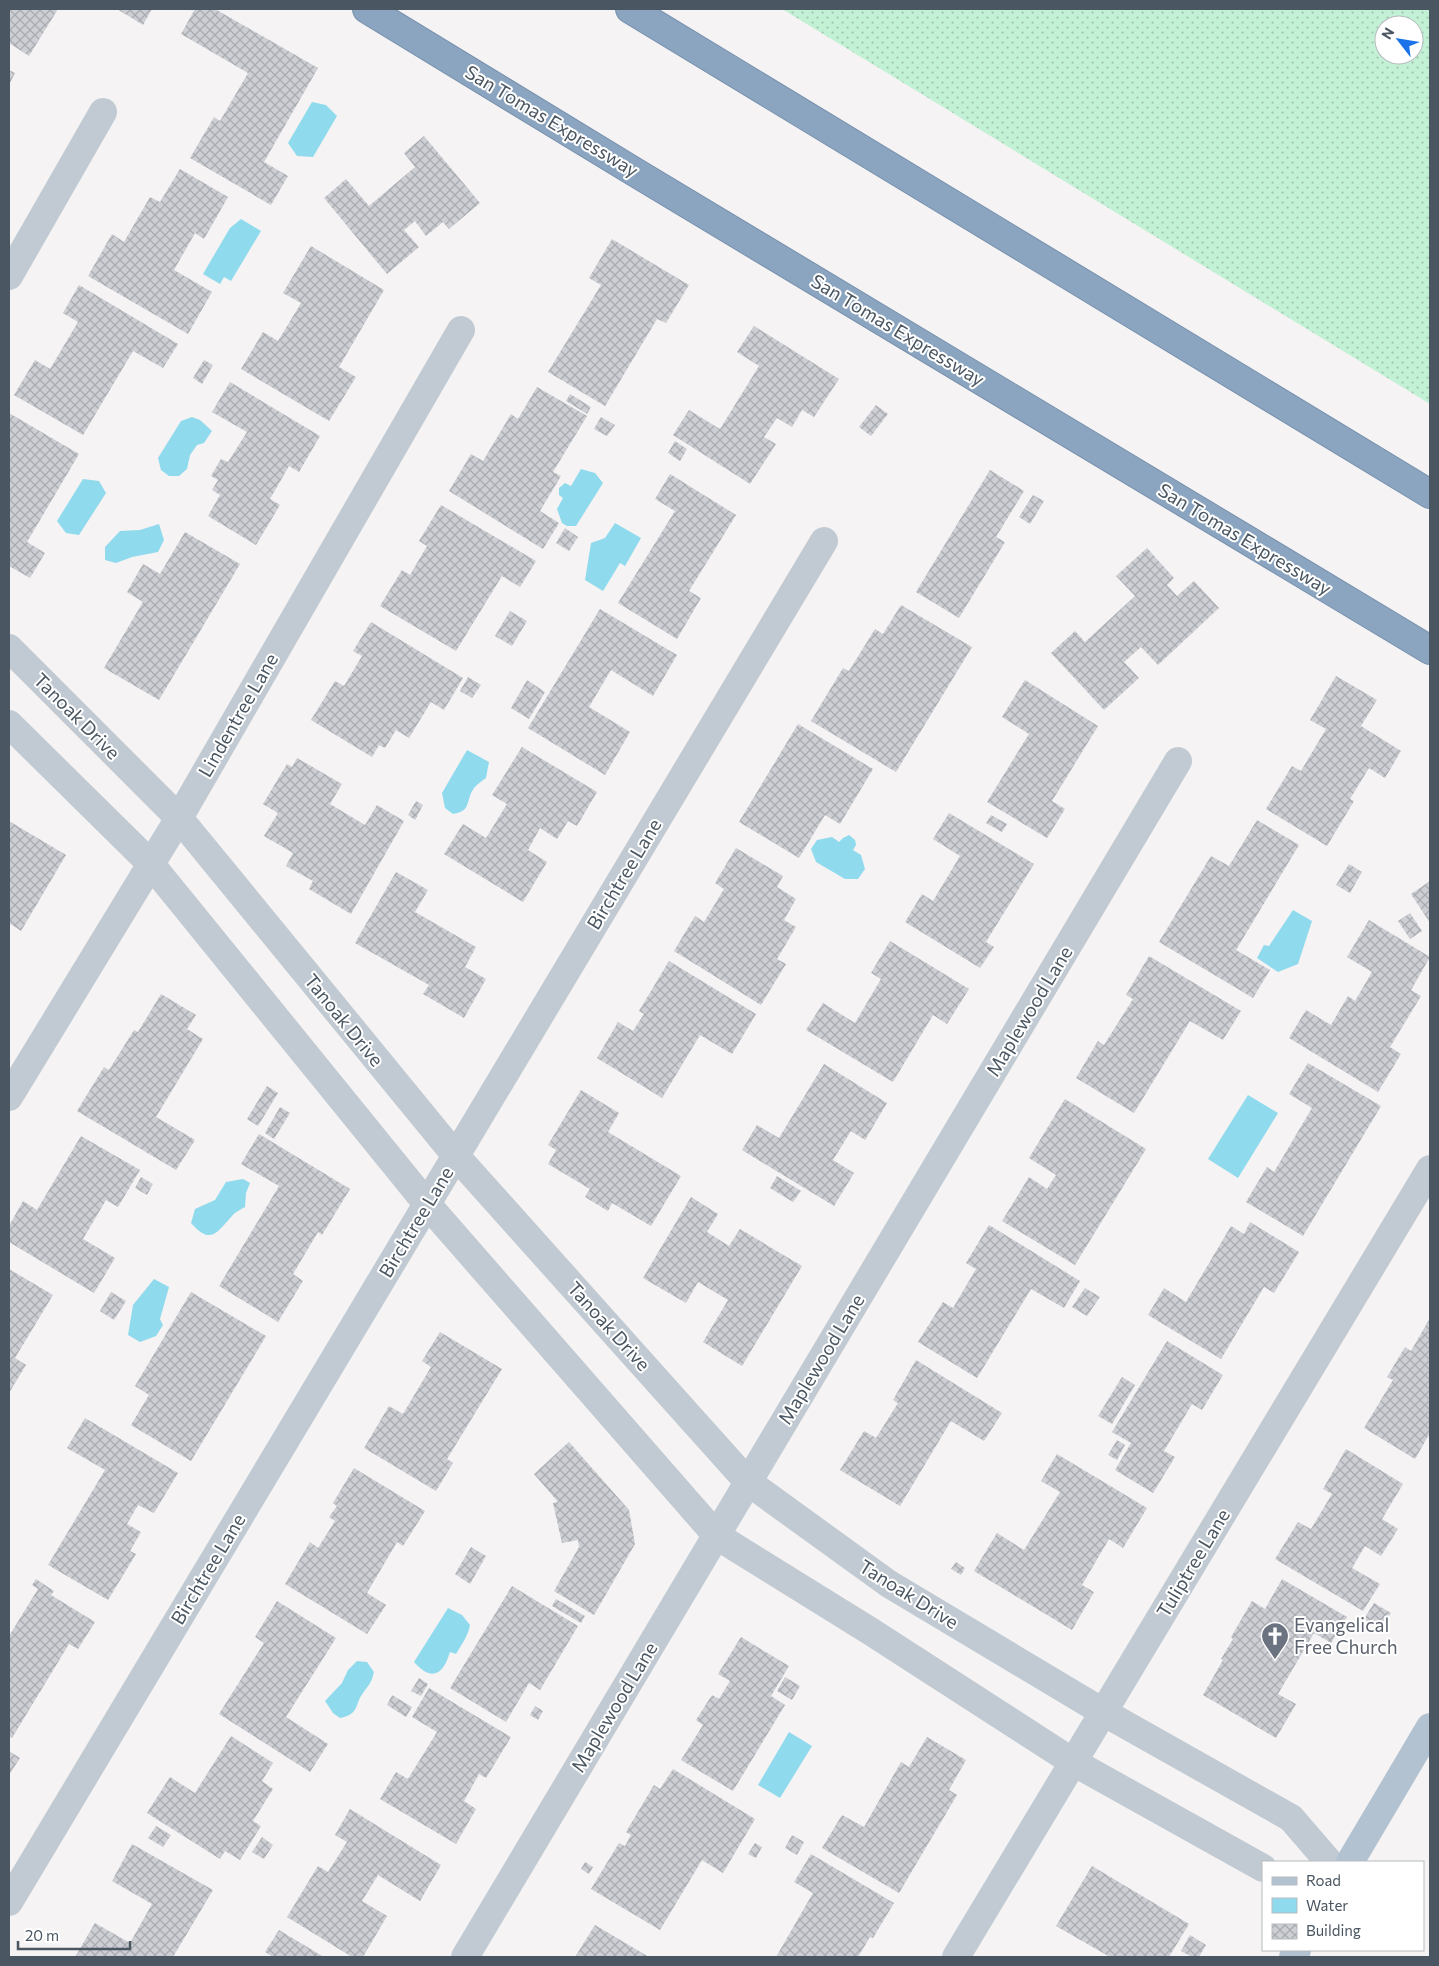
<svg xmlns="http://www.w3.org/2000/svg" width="1439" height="1966" font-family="Commissioner,sans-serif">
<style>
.grass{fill:url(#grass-dots);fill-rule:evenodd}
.water{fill:#90daee}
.building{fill:url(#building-cross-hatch)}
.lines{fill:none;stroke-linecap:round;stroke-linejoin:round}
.highway-casing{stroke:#7690ad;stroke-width:30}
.minor{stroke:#c1cad2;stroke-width:28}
.major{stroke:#b3c2d1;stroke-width:28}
.highway{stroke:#8ba5c1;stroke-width:28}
.labels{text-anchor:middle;stroke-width:4;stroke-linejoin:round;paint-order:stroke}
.street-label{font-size:19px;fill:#4a5661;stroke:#fff}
.worship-label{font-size:19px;fill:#5b616d;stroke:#fff;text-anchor:start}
</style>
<defs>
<pattern id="grass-dots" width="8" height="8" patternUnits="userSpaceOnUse" patternTransform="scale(1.25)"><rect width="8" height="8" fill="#c3f1d5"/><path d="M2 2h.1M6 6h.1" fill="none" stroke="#a0c6b0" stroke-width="1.8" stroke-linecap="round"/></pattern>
<pattern id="building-cross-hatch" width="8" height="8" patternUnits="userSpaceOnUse" patternTransform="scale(1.25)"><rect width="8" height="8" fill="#cdcfd5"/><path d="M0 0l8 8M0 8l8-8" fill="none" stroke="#a8abb0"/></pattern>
</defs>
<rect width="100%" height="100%" fill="#f5f3f3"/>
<path class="grass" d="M782,9H1430V404ZM1384,25H1414V55H1384Z"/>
<path class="water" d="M312,102L326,105L337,116L313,157L297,156L288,143Z
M241,219L261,231L231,281L224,277L220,284L203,274L230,228Z
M192,417L200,420L212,431L204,443L197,445L190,455L187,469L179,476H169L161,470L158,458L181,421Z
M581,469L595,473L603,483L576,526H567L562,523L557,509L563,498L559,495V488L565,483L571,486Z
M83,479L99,481L106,493L79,535L66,533L57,521Z
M615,523L641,538L625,566L620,563L603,591L585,580L591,543L605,538Z
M159,524L164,540L158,552L132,557L116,563L105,560V547L120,531L140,530Z
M467,750L489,762L486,778C482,781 477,784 474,788C465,801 472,811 453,814L445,808L442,793Z
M849,835L855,840L856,845L853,850L861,855L865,869L858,879H845L816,862L811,849L817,840L832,837L839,842L843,838Z
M1293,910L1312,921L1298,964L1278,972L1257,958L1264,945L1269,946Z
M1248,1095L1278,1113L1238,1178L1208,1159Z
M243,1179L250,1183L246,1193L245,1207C240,1210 235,1212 232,1216C217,1232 211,1246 191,1223L195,1209L215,1200L226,1182Z
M154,1279L169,1287L160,1319L163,1325L156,1336L140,1342L128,1335L133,1305Z
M448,1608L462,1615L470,1625C468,1636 462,1644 456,1654L450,1652C443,1675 432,1682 414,1662Z
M357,1661L367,1662L374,1672C371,1684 370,1683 363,1693C354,1705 360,1714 340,1718L333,1713L325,1701L342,1683L348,1670Z
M789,1732L812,1746L780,1798L758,1785Z"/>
<path class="building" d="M9,9H58L29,56L9,43Z
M117,9H152L143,25Z
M195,9H215L318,68L264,162L288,176L271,205L190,158L214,117L220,121L248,73L181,34Z
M9,70L15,73L9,85Z
M424,136L480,203L449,229L443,222L426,236L415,221L404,230L419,247L387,274L324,198L346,179L369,206L415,167L404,153Z
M180,169L228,197L204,239L195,233L174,270L212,292L188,334L88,276L112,234L124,242L150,197L160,202Z
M612,239L689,285L666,323L657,319L605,406L548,372L601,285L589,278Z
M311,246L384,290L339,367L356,377L329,421L241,369L263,332L278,341L301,303L283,293Z
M79,285L178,344L163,368L133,351L83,435L14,395L35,360L50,369L78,322L63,313Z
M754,326L839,379L814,417L802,410L792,427L777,418L764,437L776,444L750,484L673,435L689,410L720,429L759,366L737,352Z
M204,360L213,365L202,384L193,378Z
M230,382L320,436L299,472L289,466L270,499L280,505L256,545L208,516L220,495L212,490L218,480L211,476L221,459L228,462L247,432L212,412Z
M537,387L587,416L553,472L561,476L540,511L559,523L543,549L449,491L471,454L483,461L511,414L518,419Z
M570,394L591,407L587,414L566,401Z
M876,405L888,414L871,436L859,427Z
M9,413L79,454L27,542L45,553L30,578L9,566Z
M601,417L615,425L607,436L594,429Z
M675,441L687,449L680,461L668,453Z
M990,470L1024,491L996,537L1005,542L959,618L916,592Z
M670,474L736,515L689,591L701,598L677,639L618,603L675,511L655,499Z
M1033,495L1044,501L1030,524L1019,517Z
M441,505L536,561L520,587L502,576L456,651L380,606L402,570L410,575L427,546L419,541Z
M565,528L578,537L569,551L556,543Z
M185,532L240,564L159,700L104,668L143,602L127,592L143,564L160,574Z
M1147,548L1174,578L1167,585L1177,596L1194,581L1219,608L1158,665L1141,647L1124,662L1139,678L1104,710L1051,653L1075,631L1085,642L1135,596L1116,576Z
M901,605L972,647L896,772L811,721L843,668L849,671L875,629L883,634Z
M600,609L677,655L653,696L611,670L589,707L630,732L605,775L528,728Z
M510,611L527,621L512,646L495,636Z
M371,622L463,678L444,710L431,702L409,738L396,730L385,748L379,745L372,757L311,720L335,681L344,686L362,656L353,651Z
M1336,676L1377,700L1361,726L1401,751L1385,778L1369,768L1350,799L1354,801L1327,846L1266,809L1292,766L1301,771L1326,729L1310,720Z
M468,677L481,685L472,698L460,691Z
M527,680L545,692L529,719L511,708Z
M1025,680L1098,726L1052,801L1065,809L1047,838L987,802L1029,734L1002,717Z
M798,724L873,769L840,824L825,815L799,858L739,822Z
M522,747L597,792L577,826L568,821L557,839L540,828L528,850L547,862L523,902L444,854L463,824L486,838L507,804L492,795Z
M297,758L342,784L330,804L365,825L377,805L404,821L351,914L309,889L313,881L286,866L293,853L264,836L278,813L263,804L287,764L292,767Z
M416,801L423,805L415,820L408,815Z
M949,813L1034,864L986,942L994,947L980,968L905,922L922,894L933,901L960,856L933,839Z
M991,815L1007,824L1002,832L986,823Z
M1257,820L1299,845L1236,950L1270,970L1253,998L1159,942L1211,856L1229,866Z
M9,821L66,855L21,931L9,923Z
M736,848L783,876L777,887L796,899L784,920L796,927L777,959L786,964L761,1005L674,951L695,916L704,922L724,889L715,883Z
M1349,864L1362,872L1350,893L1336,885Z
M396,872L428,890L415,912L476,947L465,967L486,979L464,1018L423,994L429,985L355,943Z
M1430,881V923L1411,894Z
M1410,913L1422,931L1410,939L1398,921Z
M1369,920L1430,957L1411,990L1421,996L1390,1047L1401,1054L1378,1092L1289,1038L1306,1010L1331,1025L1348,996L1355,1001L1372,972L1347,957Z
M890,941L969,989L947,1024L933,1015L893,1082L806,1030L823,1003L855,1023L881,979L871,973Z
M1149,956L1241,1011L1223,1040L1190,1021L1134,1113L1076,1078L1098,1041L1104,1045L1133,999L1126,995Z
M669,961L756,1014L732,1054L700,1035L662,1098L597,1058L618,1022L633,1031L644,1014L639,1011Z
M161,994L196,1015L187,1029L203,1039L156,1117L195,1140L176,1170L77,1111L104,1067L109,1070L134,1030L138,1032Z
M1308,1063L1381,1106L1303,1236L1246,1202L1267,1167L1274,1172L1312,1108L1289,1094Z
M824,1064L887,1103L865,1140L851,1131L833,1160L854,1173L834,1206L742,1150L757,1125L779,1138Z
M267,1086L278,1093L258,1126L247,1119Z
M581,1090L619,1113L608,1132L681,1176L651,1226L612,1203L608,1211L585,1197L590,1189L548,1164L556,1150L548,1145Z
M1065,1099L1146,1149L1075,1265L1002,1221L1029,1177L1047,1189L1056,1175L1029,1158Z
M280,1107L290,1113L274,1139L265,1133Z
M259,1134L350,1189L322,1235L318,1232L293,1274L303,1281L278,1322L219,1286L279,1186L241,1164Z
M81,1136L140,1170L118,1207L106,1200L83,1239L115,1258L94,1293L9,1242V1226L23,1201L37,1210Z
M777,1176L801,1191L793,1202L770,1188Z
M141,1177L153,1184L147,1195L135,1188Z
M691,1197L718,1214L707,1232L729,1246L740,1229L802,1266L742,1366L703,1342L728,1300L698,1282L686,1303L643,1278Z
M1250,1222L1299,1252L1274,1293L1264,1287L1221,1359L1148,1315L1164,1288L1186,1302L1231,1226L1244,1234Z
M989,1225L1080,1281L1064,1308L1031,1289L977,1378L918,1342L943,1302L953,1308L976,1269L966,1263Z
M9,1269L53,1295L15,1358L26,1365L9,1393Z
M1085,1288L1100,1297L1087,1316L1072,1307Z
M111,1292L126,1301L114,1320L100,1311Z
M191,1292L266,1336L191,1461L131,1425L149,1395L135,1386Z
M1430,1318V1433L1415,1459L1364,1428L1393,1380L1387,1377L1405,1347L1411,1351Z
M440,1332L502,1369L447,1459L453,1463L436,1491L364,1448L389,1406L403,1414L431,1367L422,1361Z
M1167,1341L1223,1375L1202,1410L1192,1404L1164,1451L1175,1457L1153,1493L1115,1470L1131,1443L1112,1432Z
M916,1360L1002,1413L984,1441L951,1421L900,1506L840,1470L864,1431L876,1438L898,1403L893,1400Z
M1122,1377L1135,1385L1112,1424L1098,1416Z
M85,1418L178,1473L154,1513L138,1505L127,1524L141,1532L130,1551L136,1554L108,1600L48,1565L105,1470L67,1448Z
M1117,1440L1125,1445L1117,1460L1108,1455Z
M569,1442L629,1510L635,1544L594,1615L554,1591L579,1547L578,1540L562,1543L553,1503L558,1502L534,1474Z
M1346,1449L1403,1484L1382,1519L1398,1529L1381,1556L1365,1546L1352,1568L1380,1584L1363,1611L1275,1559L1298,1522L1311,1529L1332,1494L1323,1489Z
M1057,1454L1147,1508L1123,1548L1109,1539L1082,1585L1094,1592L1072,1630L974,1571L997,1533L1024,1550L1060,1492L1041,1481Z
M354,1468L425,1511L403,1546L397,1542L367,1593L386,1605L367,1634L285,1584L310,1542L318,1548L335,1521L329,1517L337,1506L333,1503Z
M471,1547L486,1556L470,1584L455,1574Z
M956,1562L965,1568L961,1575L951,1569Z
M36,1579L54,1591L51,1595L95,1622L78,1649L69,1644L12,1738L9,1736V1636L38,1589L32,1585Z
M1282,1579L1347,1617L1331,1643L1314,1633L1278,1694L1296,1704L1276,1738L1203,1695L1223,1660L1221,1659L1233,1639L1231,1637L1252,1601L1265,1609Z
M512,1586L578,1626L540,1690L529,1683L506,1722L450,1688Z
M556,1599L585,1616L581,1623L552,1606Z
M277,1601L336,1638L286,1717L328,1744L310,1772L219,1714L264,1643L255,1637Z
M1374,1603L1391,1613L1381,1629L1364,1619Z
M741,1637L789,1666L771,1696L785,1705L733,1791L681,1760L703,1725L696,1720L712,1695L719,1699L730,1681L718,1674Z
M785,1677L800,1686L792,1700L777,1691Z
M419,1678L428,1684L421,1696L411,1691Z
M429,1688L511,1737L486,1778L479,1774L464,1801L476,1809L456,1844L380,1799L396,1772L408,1779L437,1732L412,1717Z
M392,1695L412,1707L406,1717L387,1705Z
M535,1706L543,1711L538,1720L530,1715Z
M231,1736L273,1763L262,1781L273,1789L253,1821L261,1826L240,1860L225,1851L220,1859L147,1813L170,1777L195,1793Z
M927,1737L966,1760L949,1790L957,1795L899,1893L822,1848L842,1815L864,1827L901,1762L909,1767Z
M9,1751L20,1758L9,1775Z
M673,1769L755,1819L723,1873L702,1860L660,1930L591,1889L619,1843L625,1846L631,1835L626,1832L654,1785L660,1789Z
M350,1809L441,1865L420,1901L378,1875L362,1901L387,1916L363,1957H352L287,1917L318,1866L328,1872L347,1842L335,1835Z
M156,1826L171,1835L163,1847L148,1838Z
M792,1835L804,1842L797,1855L785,1848Z
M262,1837L273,1845L264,1859L252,1852Z
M755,1843L762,1847L756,1858L748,1854Z
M132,1844L213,1890L173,1957H75L95,1923L130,1943L152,1904L112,1881Z
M811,1854L894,1903L873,1938L870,1937L858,1957H776L813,1893L794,1882Z
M585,1862L593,1867L589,1874L581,1869Z
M1092,1866L1189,1924L1169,1957H1110L1056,1926Z
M595,1925L649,1957H575Z
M279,1930L324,1957H273L265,1952Z
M1190,1935L1206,1945L1199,1957H1192L1181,1951Z"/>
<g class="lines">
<g class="highway-casing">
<path id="highway" d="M367,9L638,174L1430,650
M630,9L1430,494"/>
</g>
<path class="minor" d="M9,276L103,112
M9,648L179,818L456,1156L748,1482L889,1584L1103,1712L1291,1818L1329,1862
M9,724L150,863L427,1204L717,1536L870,1631L1073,1762L1263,1868
M9,1097L179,818L461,330
M9,1902L824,541
M465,1957L1178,761
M956,1957L1430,1169"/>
<path class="major" d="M1350,1862L1430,1727
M1293,1957L1297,1950"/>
<use href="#highway" class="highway"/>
</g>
<defs>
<g id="church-pin" transform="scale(1.4375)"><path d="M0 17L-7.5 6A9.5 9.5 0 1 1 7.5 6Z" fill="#6b7280" stroke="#fff"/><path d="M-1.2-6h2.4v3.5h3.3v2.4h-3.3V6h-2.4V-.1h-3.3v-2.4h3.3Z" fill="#fff"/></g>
</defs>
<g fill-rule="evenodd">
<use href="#church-pin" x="1275" y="1636"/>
</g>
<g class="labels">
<g class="street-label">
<text transform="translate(552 121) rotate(31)" y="7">San Tomas Expressway</text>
<text transform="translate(898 330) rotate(31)" y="7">San Tomas Expressway</text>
<text transform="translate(1245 539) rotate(31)" y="7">San Tomas Expressway</text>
<text transform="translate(238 715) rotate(-60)" y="7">Lindentree Lane</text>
<text transform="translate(77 716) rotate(45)" y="7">Tanoak Drive</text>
<text transform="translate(624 874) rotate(-59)" y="7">Birchtree Lane</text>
<text transform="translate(1029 1011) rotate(-59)" y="7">Maplewood Lane</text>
<text transform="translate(344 1020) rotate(51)" y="7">Tanoak Drive</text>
<text transform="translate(416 1222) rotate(-59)" y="7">Birchtree Lane</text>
<text transform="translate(609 1326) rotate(48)" y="7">Tanoak Drive</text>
<text transform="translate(821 1359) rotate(-59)" y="7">Maplewood Lane</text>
<text transform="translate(1193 1563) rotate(-59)" y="7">Tuliptree Lane</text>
<text transform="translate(208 1569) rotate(-59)" y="7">Birchtree Lane</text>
<text transform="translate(909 1594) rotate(32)" y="7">Tanoak Drive</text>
<text transform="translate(614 1707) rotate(-59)" y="7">Maplewood Lane</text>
</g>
<g class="worship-label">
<text x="1294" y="1632">Evangelical<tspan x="1294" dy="22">Free Church</tspan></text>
</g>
</g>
<rect width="1439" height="1966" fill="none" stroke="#4a5661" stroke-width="20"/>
<rect x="1262" y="1861" width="162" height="90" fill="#ffffff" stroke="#b7bbc0"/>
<rect x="1272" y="1877" width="25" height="8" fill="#b3c2d1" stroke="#b7bbc0"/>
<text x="1306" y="1886" font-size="15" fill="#4a5661">Road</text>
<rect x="1272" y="1898" width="25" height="15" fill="#90daee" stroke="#b7bbc0"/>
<text x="1306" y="1911" font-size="15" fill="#4a5661">Water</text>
<rect x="1272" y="1924" width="25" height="15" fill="url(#building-cross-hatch)" stroke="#b7bbc0"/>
<text x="1306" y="1936" font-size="15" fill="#4a5661">Building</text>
<g transform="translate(1399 40) rotate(301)"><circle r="24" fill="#ffffff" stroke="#b7bbc0"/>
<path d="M0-4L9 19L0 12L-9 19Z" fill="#1a73e8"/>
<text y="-8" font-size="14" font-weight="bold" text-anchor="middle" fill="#4a5661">N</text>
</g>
<path d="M18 1941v8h112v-8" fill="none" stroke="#4a5661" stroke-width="2.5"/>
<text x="25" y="1941" font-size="15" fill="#4a5661" stroke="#ffffff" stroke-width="4" paint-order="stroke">20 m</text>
</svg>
